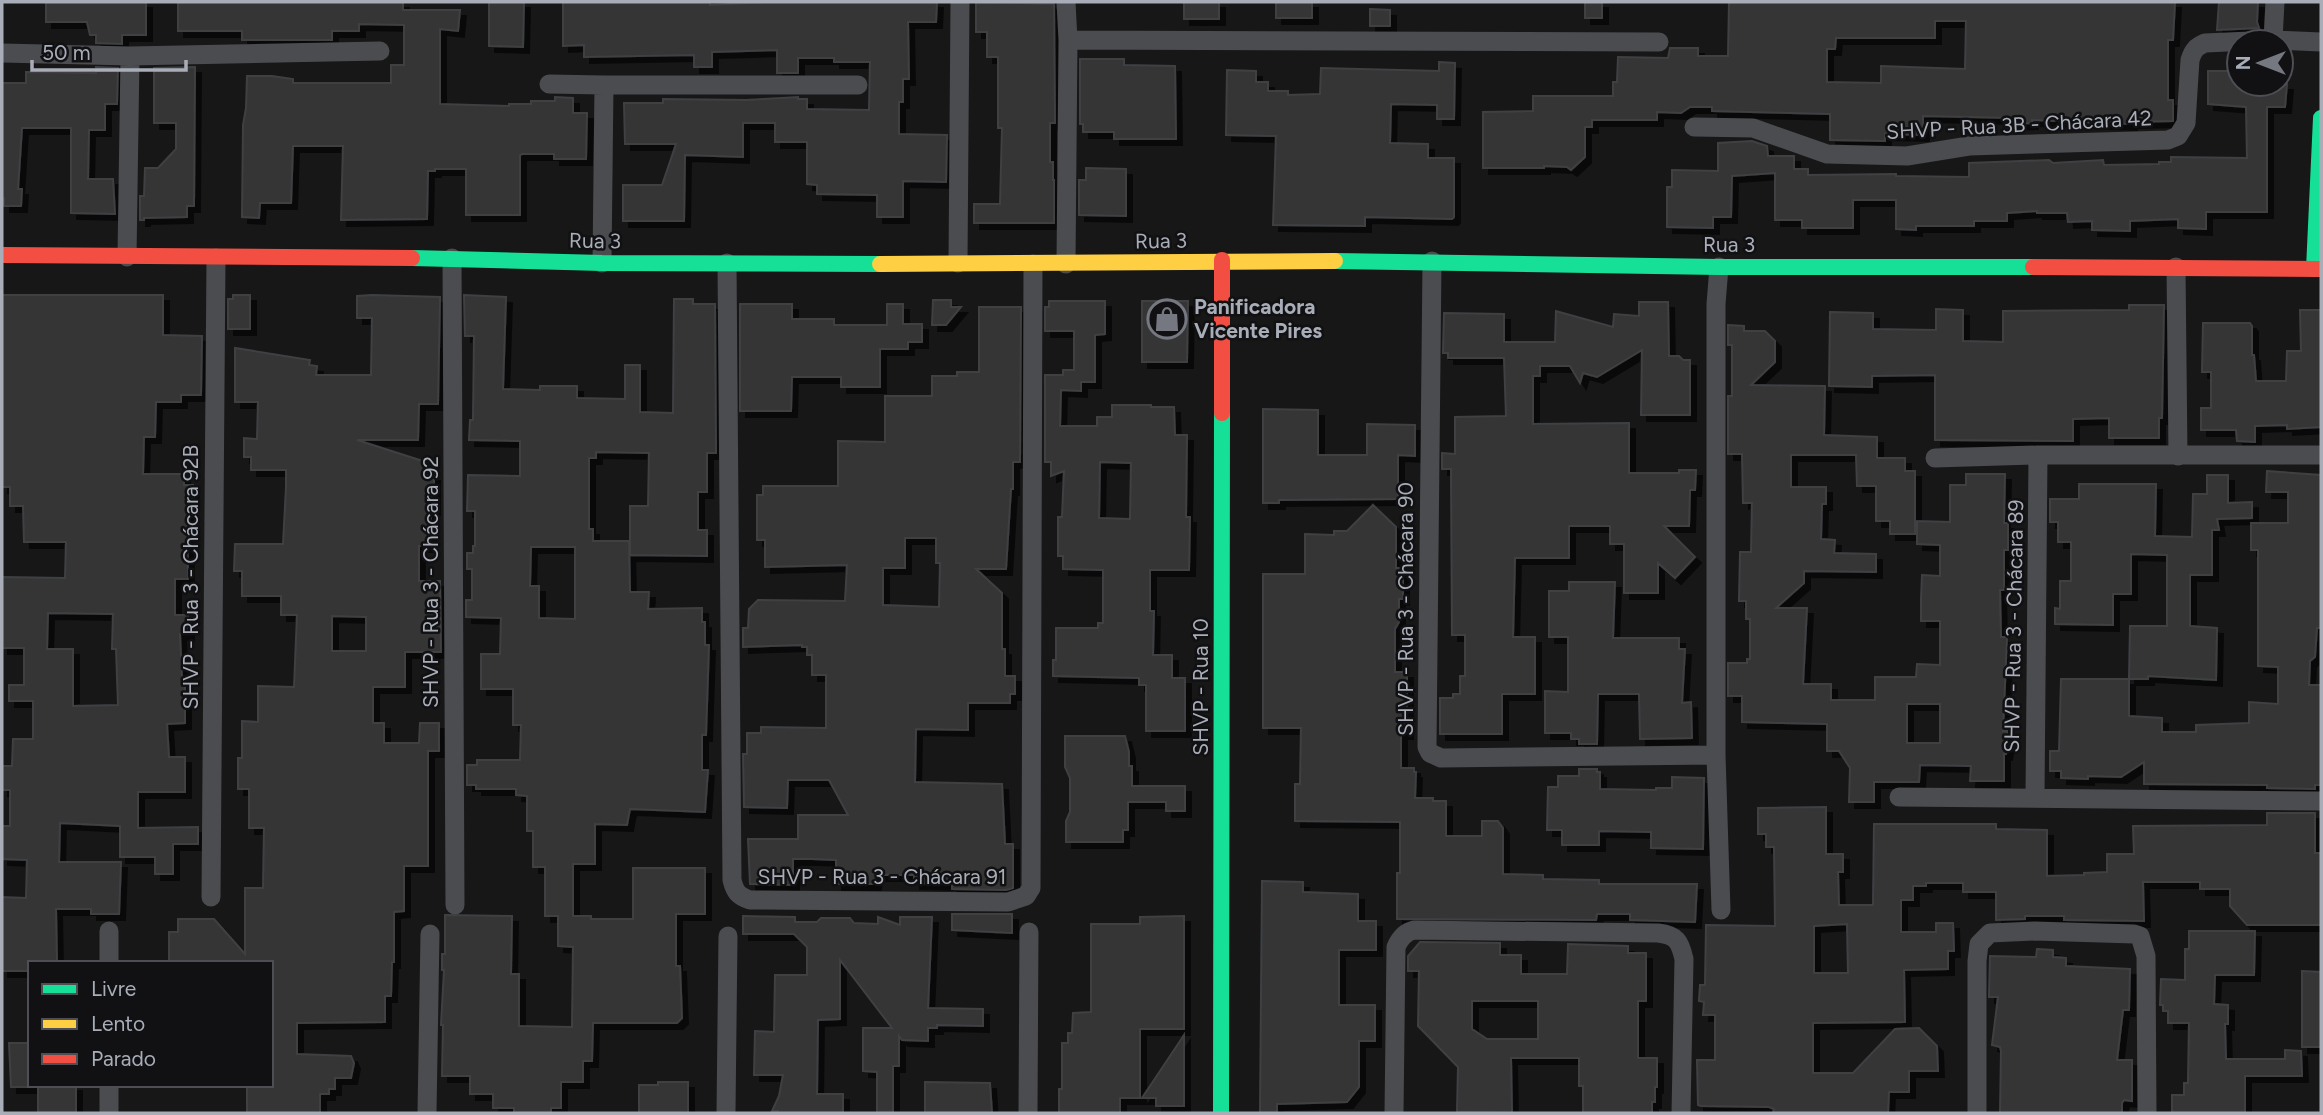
<svg xmlns="http://www.w3.org/2000/svg" width="2323" height="1115" font-family="Figtree,sans-serif">
<style>
.building{fill:#353536;stroke:#3f4043;stroke-width:2;fill-rule:evenodd;filter:url(#shadow)}
.lines{fill:none;stroke-linecap:round;stroke-linejoin:round}
.street{stroke:#4b4c50;stroke-width:19}
.fast{stroke:#16e098;stroke-width:16}
.slow{stroke:#ffcf43;stroke-width:16}
.jam{stroke:#f24e42;stroke-width:16}
.labels{text-anchor:middle;stroke-width:5;stroke-linejoin:round;paint-order:stroke}
.street-label{font-size:21px;fill:#a8adb8;stroke:#111113}
.poi-label{font-size:21px;font-weight:bold;fill:#a8adb8;stroke:#111113;text-anchor:start}
</style>
<defs>
<filter id="shadow"><feDropShadow dx="6" dy="6" stdDeviation="0" flood-color="#0009"/></filter>
</defs>
<rect width="100%" height="100%" fill="#171717"/>
<path class="building" d="M46,2H146V35H122V44L96,43V35H90L87,22H46Z
M178,2H403V10H460L458,31L440,29V104L509,106V104H531V101H555V97L573,98V113H587L586,159H554V154H522L520,155V215H466V169H435V171H428L427,219L341,220L343,146H293L291,203H260L259,218L242,217L243,125L246,108L247,76H272L293,79V83H391V65H404V25L359,24V31H332V40H242V31H178Z
M489,2H524L523,47L489,46Z
M563,2H710V5L767,2H937L936,22H908L909,79H903V102H899V134L947,135L946,182L903,181V217H877V195L817,194V185L807,184V142H775V123H743V157L685,155L684,221H623V185H662L676,144H625L624,103H663V99L746,100L798,97V99H807V109L869,110L870,62H834V58H798V73H777V50L712,52V67H694V55L584,57V45L563,46Z
M976,2L1054,4L1055,123H1050V162H1053V180H1054V223H974V204H1000L1002,128H998V57H987V32H976Z
M1184,2H1219V19H1184Z
M1276,2H1312V18H1276Z
M1585,2H1602V18H1585Z
M1729,2H2175L2173,40H2168V100H2173V121L2131,122V124L2032,120V123L2012,124V118L1923,116V135L1885,134V141L1830,140V114L1712,111V107H1690L1681,113L1657,112V120H1592V127H1585V157L1571,170L1567,167L1544,166V168H1483V112L1533,111V96H1613V82H1617L1618,57L1668,58L1670,48H1698V56H1728ZM1935,21H1966L1965,69L1881,66V83L1827,82V49H1835L1836,38H1935Z
M2219,2H2258L2257,22L2259,28L2217,30Z
M1370,9L1390,10V26H1370Z
M1080,59H1124V65L1175,66L1176,139H1114V132H1083V124H1080Z
M1439,62L1455,63L1454,119H1437V105L1391,104L1390,143L1428,144V158H1454V217L1452,219L1365,217V226L1273,225L1276,136L1226,135L1227,70L1256,71V82H1268V91H1288V95L1320,94L1321,68L1439,71Z
M96,67L118,68L117,104H105V130H89L88,179H113L115,214L71,213V128H22L18,189H22L21,206H4V198H2V83H26V72L96,73Z
M195,67L194,206H187V217L144,218V220H140V196H144L145,168H158L176,149V123H154V68Z
M2208,71H2239V84H2287L2285,107H2267V212H2206V229L2178,228V219L2130,221V231L2092,230V221L2068,222L2067,213H2037V211L2007,213V221H1974V226H1916V230L1896,229V200H1853V228H1802V220H1775V173L1732,176L1731,217H1713V228L1667,227V187H1672V170L1718,171V143L1752,141L1767,146L1768,156H1794V169H1808V175L1896,174V176L1969,177V163L2049,160L2053,163L2103,160L2104,165L2159,164V162H2171V157L2247,158L2246,107L2208,104Z
M1086,168L1126,169V216L1079,215V180H1086Z
M2,295H163V335L202,336L201,395H181V402H156L155,437H144L143,474H184V485H193L192,506H187L188,579H175V615H188V634H180L182,678H185V723L167,724L169,757H185V792H138V828L198,827V844H173V874H155V857H120V826L60,823L59,862H121L119,914H91V909H56L57,963H30V971H2V897L26,898L27,860L2,859V826H10V790H2V766H12L13,739H33V701H9V685H24V648H2V577L65,578L66,542H24L23,506H10V487H2ZM48,613L113,614L112,649H116L118,705L73,706V649H47Z
M233,295H250V329H228V299H233Z
M372,295L440,297L438,404H419L418,440H357L426,462V475H434V509H431L430,546H419V581H440L441,652H405V687H373V723H384V743H419L420,723H439V751H428V866H404V911L394,912V962H392L391,996H385V1022L297,1023V1054L351,1056L354,1063L351,1078H335V1089H329V1094H320V1113H247V1085H271V963H169V932H178V919H214L245,954V888H263L264,828H249V789H238V758H242V721L258,722V686L294,687L297,615H281V596H242V571H234L235,544H283L286,487V470H251V457H244V438L257,439L258,402H235V348L310,360L309,365L317,366L316,375H371L372,318H357V296ZM332,616L366,617V651H332Z
M464,295L506,297L503,389L540,390V386H577V398L625,399V365H640V412L673,413L674,299H693V304H715L716,453H707V492H698V530H707V556L630,555V506H648L649,453L596,452V458H589V529H593V541H629L630,592H649L648,609L702,608V622H705V645H709L706,735H702V770H708L705,812L630,809L627,825L595,824V864H573V916H591V919H633V868H705V914H676V966H680L682,1018L677,1023H593L592,1061H583V1082H561V1108H551V1113H514V1108H493V1094H470V1076H442L443,1025H441L444,970H442V954H445V915L512,916L511,974H519V1026L572,1027L573,947L558,946V916H545V867H533V831H527V796L516,795V789H476V785H467V765H477V760H520L521,725H513V689H481V654H500L501,618L466,617V600H472V569H467V553H473V546H475V511H467L468,475L520,476V441L469,440L470,420H473L474,336H465ZM531,547H575V619L539,618V586H530Z
M933,300H951V307H961L946,325H932Z
M1049,301H1105V334L1095,335V382H1081V391L1061,390L1060,426H1097V417H1112V405H1151V407H1174L1175,435H1187L1186,517H1190L1189,570H1150V611H1154L1153,655H1172V678H1185V731H1146V685H1139V678L1053,676V660H1056V628H1098V623H1103V570L1063,569V556H1058V517H1062L1064,471L1051,476V462H1045V375H1063V370H1074V331H1045V307H1049ZM1100,462L1131,463L1130,519L1099,518Z
M1142,301H1188L1187,362H1142Z
M1639,302H1668L1669,356H1679L1683,360H1690V415H1641L1642,350L1597,377L1583,373L1580,383L1570,366H1540V376H1533V424L1629,423V473H1679V470H1696L1695,490H1690L1689,526H1664L1695,557L1675,578L1658,563V593H1624V544H1610V526H1569V558H1515L1513,637H1535V694H1502V734H1440V698H1453V694H1460V676H1465V635H1452L1451,469H1442V453L1455,454V417L1506,416L1504,358H1448V353H1443L1444,313L1504,314V342H1555L1556,311L1613,327L1614,314L1639,316Z
M740,304H792V319H834V325H887V304H903V324H922V342H908V349H880V387H841V377H792L791,411H740Z
M2129,305H2164L2162,418H2159V438H2109V418L2073,419V441L1935,440V375L1872,376V387L1829,386L1830,312L1873,313V329L1936,330V309L1963,310V341L2003,342V311L2129,310Z
M979,307H1021L1020,462H1013V489H1011L1006,569H976L1002,593V649H1005V676H1015V694H1010V703H968V730L916,729L915,782L1002,784L1005,844H1013V888L1006,890L952,889V884L914,883V875H876L875,884H836V860L812,859H793V885L750,884L748,839H798V815H848L829,780H788L787,808L744,807L743,754H747V733H761V727L826,728V675H812V655H807V647H802V645L743,647V628H748L749,609L758,600L845,601L847,565L765,567V540H757V495H763V486H838V441L885,442V396H932V376H957V372H979ZM905,538H936V563H940L939,607L883,605V568H905Z
M2300,310H2321V427L2287,429V425L2255,426V442L2237,441L2236,430H2201V408H2211V372H2202L2203,323H2250L2252,326V355H2254L2256,381H2286L2287,351H2301Z
M1728,325L1744,326V331H1765L1775,341V362L1751,385L1825,386L1824,435L1877,437V458H1905V471H1915V534H1890V521H1876V486H1857L1856,455H1791V487H1826V504H1822L1821,539L1835,540L1834,553L1876,554V572L1804,571V583L1776,608H1807L1803,684H1831V700H1875V677H1916L1917,664L1940,665V621H1921V599L1922,575L1940,576V545L1917,544V521L1950,522V485H1966V474H2005L2004,523H2008V550H2004V590H2000L2001,637H2007L2003,731H2007V748L2006,754H2004V781H1970L1971,766L1920,765L1919,782H1874V802H1849L1850,768L1839,751H1827V724L1742,722V696H1728V663H1747V659H1750V619H1746V601H1739L1740,552H1751L1752,503H1743L1742,454H1728V396H1732V345H1728ZM1907,704H1940V743H1907Z
M1263,409L1318,410V455H1367V424L1415,425V456L1398,455V499L1279,500V503H1263Z
M2267,471L2321,475V624L2320,628H2317L2315,657L2310,661L2309,685H2321V785H2315V789L2267,788V785L2144,784V762L2121,777L2088,776V779L2061,778V771H2050V751H2059L2061,679H2129L2130,626H2167V555L2131,554V594H2113V625L2055,624V608L2060,609V581H2071V542H2058V522H2050V499H2079V484H2156L2155,536L2192,537L2193,494H2207V475H2228V503L2252,502V518L2217,519L2219,530H2212V575H2190V626L2217,628L2216,680L2148,676V679H2129V716L2162,718V732H2196V725L2249,723V702L2278,704V667L2258,666V550H2251V523H2288V492H2266Z
M1373,505L1396,527V568H1403V599H1399V622L1395,629V672H1407V733H1401V768H1414V772H1416L1415,798H1433V801H1446V836H1482V821H1498L1503,828V874L1543,875V879L1599,880V884H1697L1695,922L1630,920V914H1597L1596,920L1397,919V873H1400V822L1295,821V784H1300L1301,728H1263V574H1305V534L1334,535V531H1347Z
M1569,582H1615L1613,638H1679V649H1685L1682,703L1691,702L1692,738L1640,739L1639,694H1598L1597,744H1579V739H1571V733H1545V691L1568,692V637H1549V591H1569Z
M1065,736H1125L1129,752V766H1132V786H1185V811H1166V802H1128V830H1123V842H1066V821L1070,812V778L1065,767Z
M1579,769H1597V772H1600V789L1656,790V788H1672V777L1704,778L1703,849L1651,848V832L1599,831V845H1562V830H1547L1548,787H1558V776H1579Z
M1826,807V854H1843V872H1838L1839,905H1873L1874,824H1996V829L2047,830V876L2084,875V873L2107,872V854H2134L2133,826L2267,825V813H2315V853H2321V925H2247L2230,906V889H2200V882H2143L2144,921L2064,920V916H2025V919L1996,920V892H1963V883H1926V886H1913V900H1901V932H1936V923H1953L1954,951H1948V969L1904,970L1905,1022L1813,1023V1073H1853L1895,1029L1919,1028L1937,1046L1938,1071H1909V1092H1889L1888,1113H1773L1774,1109L1769,1107L1701,1106L1698,1105L1697,1060H1715V1015H1703L1704,1002L1699,1001L1700,985H1705L1706,925L1775,926L1774,847H1766V834H1758V808ZM1847,924L1848,973H1814V926Z
M1262,881L1303,882V892L1358,894V921H1376V950H1339V1005H1375V1041H1359V1087L1347,1102L1277,1104V1113H1260Z
M952,914H1012V933L952,930Z
M743,916L795,917V922H817L821,918H850L854,923L878,924V917L900,925V917H932L928,1008L983,1009V1026L937,1025V1028H928V1041L902,1040L899,1036V1066H893V1113H877V1072L863,1071V1028H892L840,960V1019L818,1020L817,1094H843V1113H778V1111H772L779,1096L783,1075H754L755,1031L774,1032L775,975H807V947L794,934H743Z
M1184,916V1029H1140V1098H1120V1113H1059V1089H1062V1043H1068V1033H1072L1073,1013L1091,1012V924H1140V917Z
M2189,931H2255L2254,975H2215L2214,1004L2228,1005V1024H2225L2226,1059H2285V1050L2301,1051L2302,1076H2245V1113H2172V1095H2184V1083H2188L2189,1023H2168V1011H2163V1005H2160L2161,979L2185,980V949H2189Z
M1420,942L1500,943V955H1521V974H1567L1568,944L1628,946V953H1646V1001H1638V1058H1657V1087H1655V1102H1652V1113H1583V1086H1579V1058H1511L1512,1113L1457,1112L1458,1067L1418,1026L1419,971H1408V956ZM1472,1001H1538V1039H1487L1472,1029Z
M2037,949L2053,950V957L2066,958V966L2130,969L2129,1010H2123L2117,1060H2132V1101L2124,1100L2122,1103V1113H2000L2001,1051L2000,1047L1992,1045L1998,997H1989L1990,956L2036,957Z
M2302,971L2321,972V1047H2302Z
M1184,1035V1106H1156V1098H1142Z
M9,1043H30V1087H11Z
M658,1082H688V1113H639V1085H658Z
M925,1082L990,1083L992,1113H925Z
M38,1085H76V1113H38Z"/>
<g class="lines">
<path class="street" d="M1068,40L1659,42
M2273,40L2275,2
M2,53L130,56L380,51
M549,84L604,85
M1694,127L1753,128L1827,154L1907,156L1969,146L2168,140L2178,136L2186,123L2190,60C2193,50 2196,47 2205,43L2273,40L2321,42
M127,257L130,56
M452,258L455,905
M1432,261L1427,747L1430,753L1441,758L1716,755
M602,263L604,85H858
M727,263L732,880C735,892 738,896 750,900L1008,902L1026,896L1031,888L1033,264
M958,263L960,2
M1066,264L1068,40L1066,2
M1719,267L1716,304V755L1721,910
M2176,267L2178,456
M1935,458L2038,455H2321
M1899,797L2321,801
M2035,797L2038,455
M211,897L216,258
M109,963V931
M109,1113V1085
M427,1113L430,934
M726,1113L728,936
M1028,1113L1029,932
M1394,1113L1396,947C1400,938 1405,932 1414,930L1658,933C1677,935 1680,942 1684,959L1681,1113
M1977,1113V961L1979,944L1990,933L2035,931L2134,934L2140,936L2146,956L2147,1113"/>
<path class="fast" d="M412,258L602,263L880,264
M1335,261L1719,267H2033
M2314,269L2321,118
M1221,1113L1222,413"/>
<path class="slow" d="M880,264L1335,261"/>
<path class="jam" d="M2,255L412,258
M2033,267L2321,269
M1222,413V260"/>
</g>
<defs>
<g id="shop-ring" transform="scale(2.0125)"><circle r="9.5" fill="#111113" stroke="#757880" stroke-width="1.5"/><path d="M-5-2.5h2.3a2.7 3.5 0 0 1 5.4 0H5L5.5 6h-11ZM-1.5-2.5h3a1.5 2.3 0 0 0-3 0Z" fill="#757880"/></g>
</defs>
<g fill-rule="evenodd">
<use href="#shop-ring" x="1167" y="319"/>
</g>
<g class="labels">
<g class="street-label">
<text transform="translate(2019 125) rotate(-3)" y="7">SHVP - Rua 3B - Chácara 42</text>
<text transform="translate(595 241) rotate(1)" y="7">Rua 3</text>
<text transform="translate(1161 241) rotate(-1)" y="7">Rua 3</text>
<text x="1729" y="252">Rua 3</text>
<text transform="translate(191 577) rotate(-90)" y="7">SHVP - Rua 3 - Chácara 92B</text>
<text transform="translate(431 582) rotate(-90)" y="7">SHVP - Rua 3 - Chácara 92</text>
<text transform="translate(1406 609) rotate(-90)" y="7">SHVP - Rua 3 - Chácara 90</text>
<text transform="translate(2014 626) rotate(-89)" y="7">SHVP - Rua 3 - Chácara 89</text>
<text transform="translate(1201 687) rotate(-90)" y="7">SHVP - Rua 10</text>
<text x="882" y="884">SHVP - Rua 3 - Chácara 91</text>
</g>
<g class="poi-label">
<text x="1194" y="314">Panificadora<tspan x="1194" dy="24">Vicente Pires</tspan></text>
</g>
</g>
<rect width="2323" height="1115" fill="none" stroke="#a8adb8" stroke-width="7"/>
<rect x="28" y="961" width="245" height="126" fill="#111113" stroke="#4d4f55" stroke-width="2"/>
<rect x="42" y="984" width="35" height="10" fill="#16e098" stroke="#4d4f55" stroke-width="2"/>
<text x="91" y="996" font-size="21" fill="#a8adb8">Livre</text>
<rect x="42" y="1019" width="35" height="10" fill="#ffcf43" stroke="#4d4f55" stroke-width="2"/>
<text x="91" y="1031" font-size="21" fill="#a8adb8">Lento</text>
<rect x="42" y="1054" width="35" height="10" fill="#f24e42" stroke="#4d4f55" stroke-width="2"/>
<text x="91" y="1066" font-size="21" fill="#a8adb8">Parado</text>
<g transform="translate(2260 63) rotate(270)"><circle r="33" fill="#111113" stroke="#4d4f55" stroke-width="2"/>
<path d="M0-5L12 26L0 18L-12 26Z" fill="#757880"/>
<text y="-10" font-size="19" font-weight="bold" text-anchor="middle" fill="#a8adb8">N</text>
</g>
<path d="M32 60v10h154v-10" fill="none" stroke="#a8adb8" stroke-width="3.5"/>
<text x="42" y="60" font-size="21" fill="#a8adb8" stroke="#111113" stroke-width="5" paint-order="stroke">50 m</text>
</svg>
